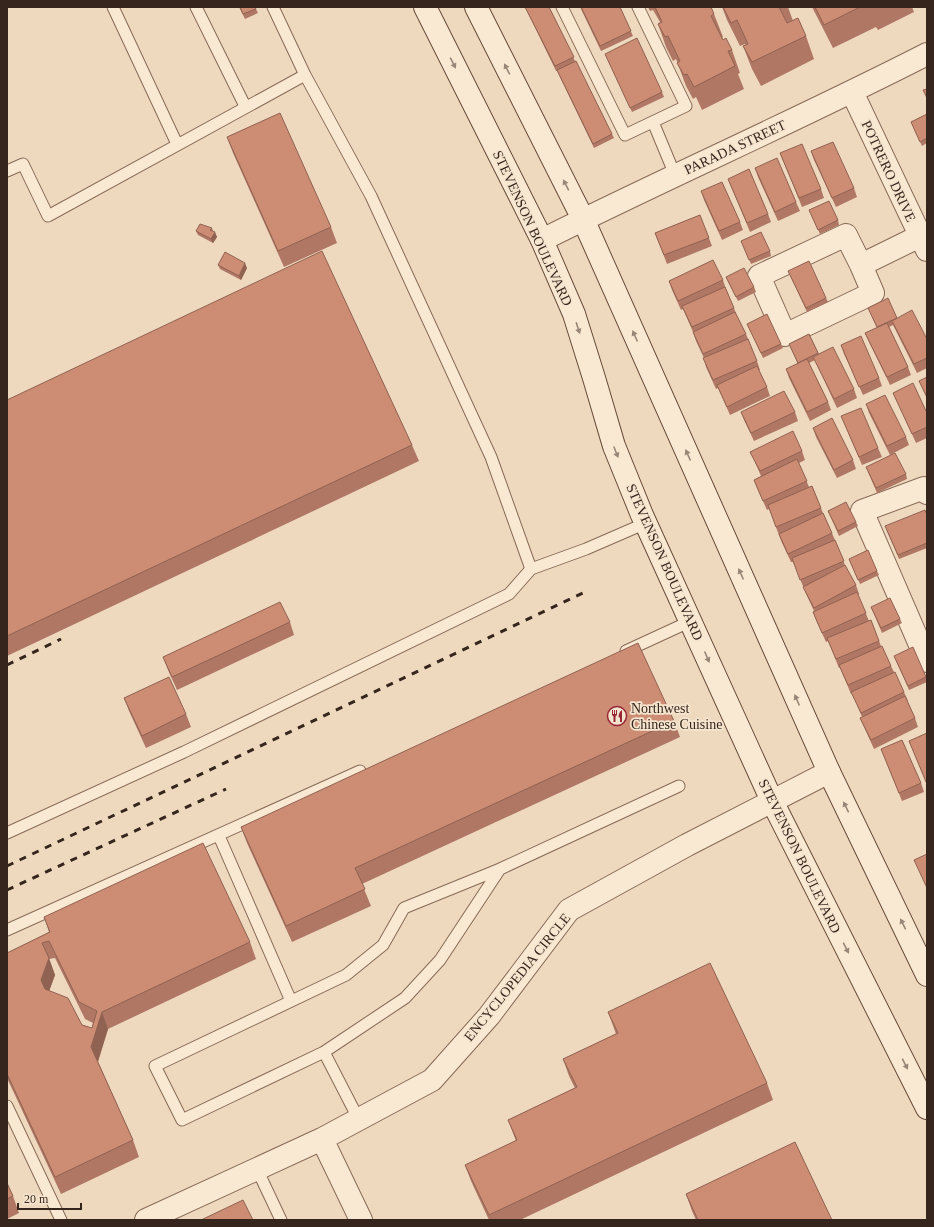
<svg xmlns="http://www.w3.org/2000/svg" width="934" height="1227" font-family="Georgia,serif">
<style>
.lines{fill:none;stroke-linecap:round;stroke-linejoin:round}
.lane-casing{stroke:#876a57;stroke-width:13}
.street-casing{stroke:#876a57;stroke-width:24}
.secondary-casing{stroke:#684b3a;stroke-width:24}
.lane{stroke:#f9e8d2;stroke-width:11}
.street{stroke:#f9e8d2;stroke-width:22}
.secondary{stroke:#f9e8d2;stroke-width:22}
.rail{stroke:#36251c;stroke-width:3;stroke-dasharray:7 7;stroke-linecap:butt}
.wall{fill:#b07864;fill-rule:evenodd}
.shaded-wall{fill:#906251}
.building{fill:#cd8c74;stroke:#906251;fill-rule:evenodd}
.oneway{fill:#988677}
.labels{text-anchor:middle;stroke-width:3.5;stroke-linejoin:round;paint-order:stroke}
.street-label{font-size:14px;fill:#36251c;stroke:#f6e5ce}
.poi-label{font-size:14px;fill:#36251c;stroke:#f6e5ce;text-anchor:start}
</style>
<rect width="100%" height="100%" fill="#eed9bf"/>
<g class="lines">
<g class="lane-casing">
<path id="lane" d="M113,7L177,144
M196,7L245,106
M273,7L305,75L371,196L491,457L531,569
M562,7L625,135L686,106L638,7
M653,122L675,175
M7,171L23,164L48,216L305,75
M626,651L691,621
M7,833L184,752L509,594L531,569L586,549L646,523
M219,836L291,1001
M7,930L360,771
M324,1052L182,1120L155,1066L346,975L383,945L404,908L500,869
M7,1106L61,1220
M359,1120L324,1052L405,998L440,960L500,869L679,786
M257,1169L281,1220"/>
</g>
<g class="street-casing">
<path id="street" d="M852,92L927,250
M542,240C670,176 800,119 927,54
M861,265L846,235L759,276L785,335L873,293L861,265L920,236
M927,493L924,488L862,511L927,661
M322,1139L432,1080L489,1016L569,910L687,845L829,772
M146,1220L322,1139L361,1220"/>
</g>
<g class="secondary-casing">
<path id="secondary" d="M425,7L542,240L574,314L594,378L614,446L642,515L772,801L927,1108
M476,7L583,219L829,772L927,975"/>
</g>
<use href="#lane" class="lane"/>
<use href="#street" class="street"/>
<use href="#secondary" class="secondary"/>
<path class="rail" d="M7,665L61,639
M7,866L587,591
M7,890L226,789"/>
</g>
<path class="wall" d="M239,7H255L258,13L245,19Z
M525,7H549L575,61L612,134L614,138L594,148L557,71H556Z
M580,7H620L633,36L601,51Z
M648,7H711L714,14L723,37L722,38L723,40L732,50L740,73L738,74L744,89L702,110L696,97L693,99L686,86L676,59L673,61L666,47L658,24L660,22L653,10L650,11Z
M722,7H788L793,21L806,36L814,59L761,86L752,69L743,46L746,45L745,44L740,46L727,20Z
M812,7H912L914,12L878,30L876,27L833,48Z
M605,54L662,92L664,97L632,112Z
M927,114V143L922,146L911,122Z
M227,137L331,227L337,243L284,267L233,153Z
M811,151L854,188L857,197L836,207L814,160Z
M780,153L821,189L824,198L802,207Z
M755,168L796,202L800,211L778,221L758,177Z
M728,179L768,214L771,222L750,232Z
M701,191L740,222L743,230L722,240L704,200Z
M809,210L838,220L839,225L820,234Z
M700,215L712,246L667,264L655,233Z
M212,228L213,231L217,237L213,243L198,235L196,231Z
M743,245L770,251L771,256L751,264Z
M218,265L247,268L241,280L220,269Z
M788,271L826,298L828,302L807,312Z
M726,277L754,287L756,292L738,301Z
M723,280L726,289L734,308L737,316L746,334L757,361L760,370H759L767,387L770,396L730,415L718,388L716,389L706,367L704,358L696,341L693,332L683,309L681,310L672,290L669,281Z
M868,308L897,318L927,339V368L917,373L893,325L889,327L908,367L911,375L890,385L869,342L865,333L877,328Z
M747,324L781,344L783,348L763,358Z
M809,334L819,354L854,389L857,398L837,408L817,365L815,360L809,363L828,402L831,410L810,421L789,378L786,369L798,364L789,344Z
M841,345L879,378L882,386L863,395L844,354Z
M927,377V399L919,381Z
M893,393L927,413V438L916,443L897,401Z
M7,400L412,445L419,461L7,656Z
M866,404L906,437L909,445L890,455L869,413Z
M741,412H795L798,421L754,441L744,420Z
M841,416L878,448L882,457L862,465Z
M813,428L853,460L856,469L837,478L816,437Z
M802,451L805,460L799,463L809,487L812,486L823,513L832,533L845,565L856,585L859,594L858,595L869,621L871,620L881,646L904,692L908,701H907L915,718L918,727L874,749L864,727L860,718L862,717L852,693L851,694L840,668H839L828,641L826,642L816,620L813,612L814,611L807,596L793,562H791L782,543L769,509L767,510L757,488L754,480L761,476L754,460L750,452Z
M866,467L906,474L907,479L877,493Z
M828,511L856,522L858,526L839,536Z
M927,515V548L899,559L887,531Z
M849,559L877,571L879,575L860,584Z
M871,607L900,619L902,623L882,633Z
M290,622L294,635L177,690L168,670L163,657Z
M894,656L926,677L927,682L909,690Z
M124,698L186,714L191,727L146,748L129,711Z
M674,721L680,737L362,884L371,906L292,942L247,843L241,827Z
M927,733V785L909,741Z
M881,749L921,783L924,792L902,801Z
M44,917L250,942L256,959L108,1029L98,1062L133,1140L139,1157L61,1194L7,1078V953L49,932ZM55,958L85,1019L93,1023L92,1028L82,1025L49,991L55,975L49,959Z
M608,1012L767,1083L773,1100L520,1220H489L471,1181L465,1165L516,1141L508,1120L575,1088L569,1076L563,1059L616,1034Z
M7,1183L13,1196L19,1213L7,1219Z
M686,1194L832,1220H696L692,1211Z"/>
<path class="shaded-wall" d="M215,232L217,237L213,243L211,239Z
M245,263L247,268L241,280L239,276Z
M49,958L55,975L47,997L41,980Z
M102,1012L108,1029L97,1064L91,1047Z"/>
<path class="building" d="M240,7H255L256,9L243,14Z
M525,7H549L574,57L555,66Z
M581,7H620L631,31L600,46Z
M655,7H711L714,14L711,16L723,40L726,38L732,50L728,51L735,66L694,87L687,74L684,75L677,63L680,61L668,36L665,37L658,24L662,22Z
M723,7H779L787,23L798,18L806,36L752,62L743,46L748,44L737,20L731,23Z
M815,7H860L824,25Z
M637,38L662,92L630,108L605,54Z
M576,61L612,134L593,144L557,70Z
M927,89V98L923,90Z
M280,113L331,227L278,251L227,137Z
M927,114V138L920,142L911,122Z
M833,142L854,188L832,198L811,151Z
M802,144L821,189L799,198L780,153Z
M777,158L796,202L775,212L755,168Z
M749,169L768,214L747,223L728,179Z
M722,182L740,222L719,231L701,191Z
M829,201L838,220L818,230L809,210Z
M700,215L709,238L664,255L655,233Z
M200,224L212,228L210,230L215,232L211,239L196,231Z
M761,232L770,251L749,260L741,241Z
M322,251L412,445L7,636V400Z
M225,252L245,263L239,276L218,265Z
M713,260L723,280L678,301L669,281Z
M809,261L826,298L806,308L788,271Z
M744,268L754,287L736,297L726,277Z
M725,287L734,308L692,327L682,306Z
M888,298L897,318L877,327L868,308Z
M912,310L927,339V358L914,364L892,321Z
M735,312L746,334L703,354L693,332Z
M767,314L781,344L761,353L747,324Z
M887,323L908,367L887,377L865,333Z
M809,334L818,353L798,363L789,344Z
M861,336L879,378L859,387L841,345Z
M748,339L757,361L713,380L703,358Z
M833,347L854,389L834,399L813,357Z
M807,359L828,402L807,412L786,369Z
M757,366L767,387L727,407L717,385Z
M927,377V397L919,381Z
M913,383L927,413V427L912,434L893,393Z
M784,391L795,412L751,433L741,412Z
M885,395L906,437L887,446L866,404Z
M861,408L878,448L859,457L841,416Z
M832,418L853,460L834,470L813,428Z
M793,431L802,451L760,471L750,452Z
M895,453L906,474L876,488L866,467Z
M797,459L807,481L763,501L754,480Z
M812,486L821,508L776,527L768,505Z
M846,502L856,522L838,531L828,511Z
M925,510L927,515V543L898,555L885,526Z
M823,513L832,533L788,554L779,534Z
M835,540L844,561L800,580L792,558Z
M868,550L877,571L858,580L849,559Z
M845,565L856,585L814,608L803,587Z
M857,592L866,613L822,633L813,612Z
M890,598L900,619L881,628L871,607Z
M280,602L290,622L172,677L163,657Z
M871,620L879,641L836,659L827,638Z
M638,643L674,721L355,868L365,889L286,926L241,827Z
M882,646L891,666L848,685L839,665Z
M913,647L926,677L908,686L894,656Z
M895,672L904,692L861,713L851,692Z
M169,677L186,714L142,736L124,698Z
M905,696L915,718L871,740L860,718Z
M927,733V784L909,741Z
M902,740L921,783L899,793L881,749Z
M203,843L250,942L102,1012L91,1047L133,1140L55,1177L7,1074V953L50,932L44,917ZM49,941L79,1002L97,1011L92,1028L82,1025L68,998L45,989L41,980L49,958L42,943Z
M927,854V888L914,860Z
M710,963L767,1083L489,1215L465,1165L517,1140L508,1120L577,1087L563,1059L618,1033L608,1012Z
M795,1142L832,1220H698L686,1194Z
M7,1183L13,1196L7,1199Z
M243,1200L253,1220H201Z"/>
<defs><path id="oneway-solid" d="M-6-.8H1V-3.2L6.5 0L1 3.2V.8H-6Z"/></defs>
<g class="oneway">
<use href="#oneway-solid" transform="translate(453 63) rotate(63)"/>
<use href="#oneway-solid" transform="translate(507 69) rotate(-117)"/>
<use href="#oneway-solid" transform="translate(566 185) rotate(-117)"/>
<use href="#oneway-solid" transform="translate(578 328) rotate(72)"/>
<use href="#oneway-solid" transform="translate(635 336) rotate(-114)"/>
<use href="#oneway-solid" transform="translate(616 452) rotate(68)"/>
<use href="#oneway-solid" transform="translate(688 455) rotate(-114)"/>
<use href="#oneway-solid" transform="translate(741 574) rotate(-114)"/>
<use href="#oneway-solid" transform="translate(707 657) rotate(66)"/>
<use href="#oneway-solid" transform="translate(797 700) rotate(-114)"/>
<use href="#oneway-solid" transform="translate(846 807) rotate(-116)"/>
<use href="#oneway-solid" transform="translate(903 924) rotate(-116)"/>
<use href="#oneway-solid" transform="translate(846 948) rotate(63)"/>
<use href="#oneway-solid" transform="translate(905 1064) rotate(63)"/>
</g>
<defs>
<g id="restaurant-ring" transform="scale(1)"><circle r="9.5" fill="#f6e5ce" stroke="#972637" stroke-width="1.5"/><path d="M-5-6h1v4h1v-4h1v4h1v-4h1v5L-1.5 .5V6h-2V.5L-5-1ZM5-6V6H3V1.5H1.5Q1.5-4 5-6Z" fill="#972637"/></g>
</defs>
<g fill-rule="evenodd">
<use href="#restaurant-ring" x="617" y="716"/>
</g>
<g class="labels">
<g class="street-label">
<text transform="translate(735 147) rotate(-25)" y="5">PARADA STREET</text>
<text transform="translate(889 171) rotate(65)" y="5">POTRERO DRIVE</text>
<text transform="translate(533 228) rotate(65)" y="5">STEVENSON BOULEVARD</text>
<text transform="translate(665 562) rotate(66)" y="5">STEVENSON BOULEVARD</text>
<text transform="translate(800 856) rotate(64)" y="5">STEVENSON BOULEVARD</text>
<text transform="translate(517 977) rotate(-51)" y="5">ENCYCLOPEDIA CIRCLE</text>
</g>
<g class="poi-label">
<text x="631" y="713">Northwest<tspan x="631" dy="16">Chinese Cuisine</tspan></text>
</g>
</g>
<rect width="934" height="1227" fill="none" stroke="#36251c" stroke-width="16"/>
<path d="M18 1203v6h63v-6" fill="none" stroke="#36251c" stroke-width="2"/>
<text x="24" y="1203" font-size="12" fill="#36251c" stroke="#f6e5ce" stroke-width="3" paint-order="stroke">20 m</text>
</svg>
